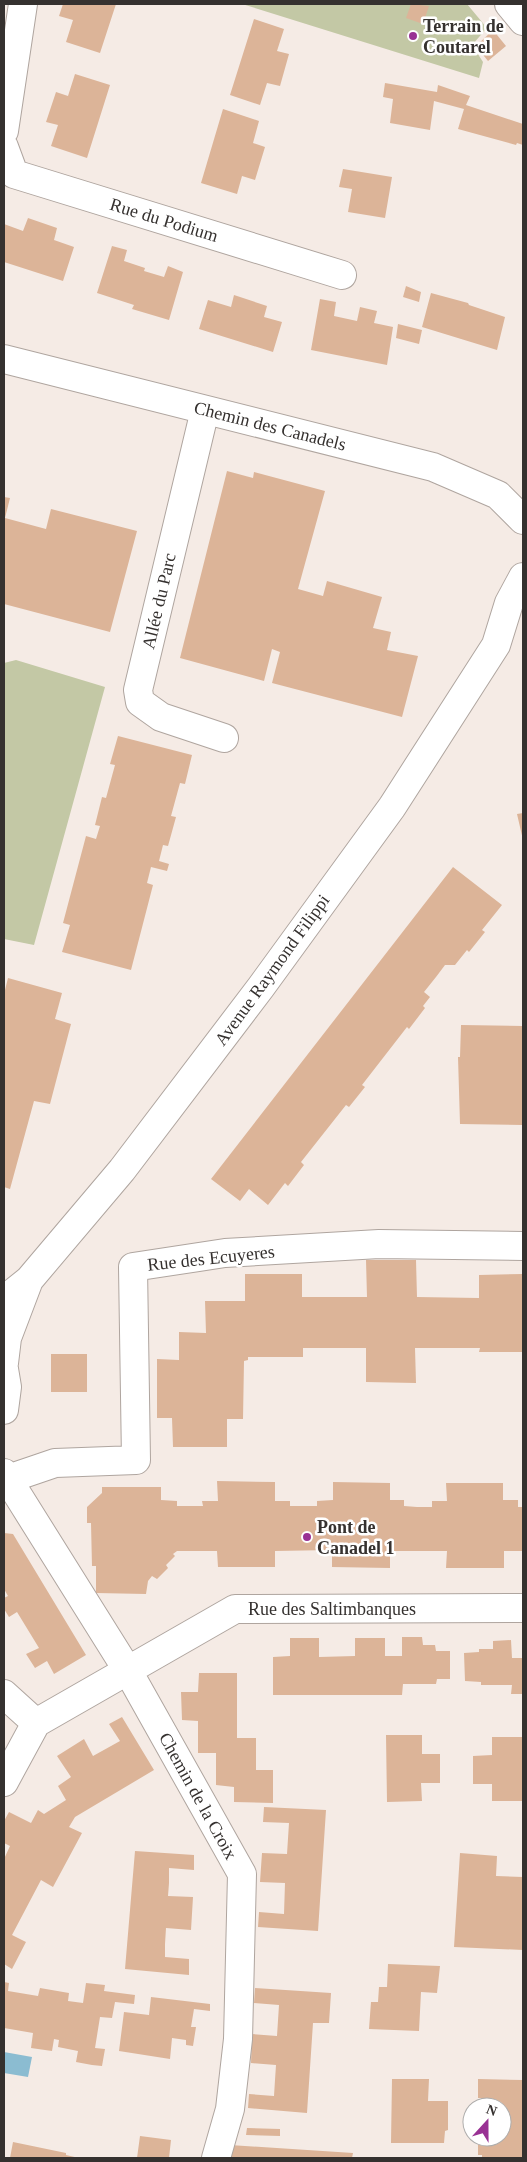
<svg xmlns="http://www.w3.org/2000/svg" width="527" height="2162" font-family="Georgia,serif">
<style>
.green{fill:#c3c8a5}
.water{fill:#8bbcd1}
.building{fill:#dcb498}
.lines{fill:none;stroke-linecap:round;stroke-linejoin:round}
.street-casing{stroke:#afa59f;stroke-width:30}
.secondary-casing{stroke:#afa59f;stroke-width:30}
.street{stroke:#fff;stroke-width:28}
.secondary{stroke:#fff;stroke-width:28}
.poi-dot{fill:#993194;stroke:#fff;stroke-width:2}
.labels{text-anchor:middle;stroke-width:5;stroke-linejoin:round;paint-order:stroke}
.poi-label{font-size:18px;font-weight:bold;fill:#35312f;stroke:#fff;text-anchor:start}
.street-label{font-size:18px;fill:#35312f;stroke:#fff}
</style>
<rect width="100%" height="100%" fill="#f5ebe5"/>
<path class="green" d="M242,4H467L487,28L472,45L483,62L479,78Z
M16,660L105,687L34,945L4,939V663Z"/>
<path class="water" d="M4,2052L32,2057L28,2077L4,2073Z"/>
<path class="building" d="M63,4H116L100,53L66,42L73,20L59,16Z
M411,4L429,6L423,24L406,18Z
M254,19L284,29L277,51L289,54L280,86L267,83L260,105L230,95Z
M493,30L506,46L488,61L476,46Z
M75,74L110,85L87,158L51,146L58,125L46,122L56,92L68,96Z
M385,83L437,92L438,85L470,96L466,105L523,124V145L517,143L516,145L458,129L464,109L434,101L430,130L390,123L393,99L383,97Z
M223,109L259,121L253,143L265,147L255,180L242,176L237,194L201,183Z
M343,169L392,177L385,218L348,212L352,189L339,187Z
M28,218L57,228L54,240L74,247L63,281L4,262V224L23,231Z
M112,246L127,250L124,261L145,268L144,271L164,277L168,266L183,272L169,320L132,309L134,305L97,293Z
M406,286L421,292L419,302L403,297Z
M431,293L468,303L469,305L505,317L497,350L422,327Z
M234,295L267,306L264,317L282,322L273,352L199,329L208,300L231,307Z
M320,299L336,302L334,316L357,321L360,307L377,311L374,323L393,327L387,365L311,350Z
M398,324L422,330L419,344L396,338Z
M227,471L253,478L254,472L325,491L298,589L323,596L327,581L382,597L373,628L391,632L387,650L418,656L402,717L272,683L280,652L272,649L264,681L180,658Z
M4,497L10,498L5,518L46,529L51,509L137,531L110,632L4,604Z
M118,736L192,755L185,784L180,783L171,816L176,817L168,846L163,845L159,861L169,864L167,871L151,867L147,883L153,885L131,970L62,952L70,925L63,923L86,836L96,839L100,826L95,825L102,797L106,798L115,765L110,764Z
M523,813V840L517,814Z
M453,867L502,905L482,930L485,932L469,952L467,950L455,965H445L436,977L424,992L430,997L423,1006L425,1008L409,1029L407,1027L362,1085L365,1087L349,1107L346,1105L301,1162L304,1165L288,1186L285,1183L268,1205L249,1189L240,1201L211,1179Z
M8,978L62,993L55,1019L71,1024L50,1104L34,1101L10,1189L4,1187V1035L5,1029L4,1028V994Z
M461,1025L523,1026V1125L460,1124L458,1057H460Z
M366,1260H416L417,1297L479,1298V1275L523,1274V1352H479L480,1348H415L416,1383L366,1382V1348H303V1357H248V1360L244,1361L243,1419H227V1447H173L172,1418H157V1359L179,1360V1332L206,1333L205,1301H245V1274H302V1297H367Z
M51,1354H87V1392H51Z
M217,1481L275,1482V1501H290V1506H317V1501L333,1500V1482L390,1483V1500H404V1506L417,1507H432V1501H447L446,1483H503V1500H518V1507H523V1551H504V1568H446L447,1551H390V1568L332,1567V1550L275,1551V1567H218L217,1551H177L173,1554L175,1556L166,1565L168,1568L157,1579L152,1576L148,1581L146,1594L96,1593V1566H92L91,1523H87V1507L102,1493V1487H161V1500L177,1501V1506H203L202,1501H218Z
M4,1533L13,1534L86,1655L54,1674L47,1661L35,1668L26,1654L39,1648L17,1612L9,1617L4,1609V1598L8,1596L4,1589Z
M402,1637H422L423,1645H435L436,1651H450V1679H437L436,1684H403L402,1695H273V1657L290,1656V1638H319V1657L355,1656V1638H385V1656H402Z
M511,1640L512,1658H523V1694H511L512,1685H481V1682L465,1681L464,1653L479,1652V1649H493V1641Z
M199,1673H237V1738H256V1770H273V1803L234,1802V1787L216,1785V1753H198V1721L182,1720L181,1692H198Z
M122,1717L154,1770L75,1817L69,1827L82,1833L53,1887L41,1880L12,1935L26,1942L12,1969L4,1964V1859L10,1846L4,1843V1821L9,1812L31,1823L38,1810L44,1814L66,1800L58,1786L71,1777L57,1756L84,1739L93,1756L120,1741L109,1724Z
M386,1735H422V1754H440V1783H421L422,1801L387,1802Z
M492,1737H523V1801H492V1784H473V1756L492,1755Z
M264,1807L326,1810L318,1931L258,1927L259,1912L284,1914L285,1883L260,1882L262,1853L287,1854L289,1823L263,1822Z
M135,1851L194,1855V1870L169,1868V1883L168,1896L193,1897L191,1930L166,1928L165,1944V1957L189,1959V1975L125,1969Z
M460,1853L497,1856L496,1876L523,1877V1950L454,1947Z
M388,1964L440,1966L437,1993L421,1992L419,2031L369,2029L371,2002H378L379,1987H387Z
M4,1982L9,1983L8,1991L38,1996L40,1988L69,1993L68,2001L83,2003L86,1983L105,1985L104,1991L135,1995L134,2004L115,2002L112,2018L100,2017L95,2048L105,2049L102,2066L92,2065L76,2062L78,2051L58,2047L59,2040L54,2039L52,2051L31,2048L33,2033L4,2028Z
M255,1988L331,1993L329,2023H313L307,2113L248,2108L249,2094L274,2096L275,2080L276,2065L251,2063L252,2034L277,2036L279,2005L254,2003Z
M151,1997L210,2004V2011L194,2009L191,2027H196L193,2046L186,2045V2040L172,2038L170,2059L119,2051L124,2012L149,2015Z
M392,2079H429L428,2101H448V2130L445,2131L444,2143H391Z
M478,2079L523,2080V2158H482V2155H478V2137H502V2107H481V2098H478Z
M247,2128L280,2129V2136L246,2135Z
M140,2136L171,2140L169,2158H137Z
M13,2142L66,2153V2155L79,2158H10Z
M230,2145L353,2153L352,2158H229Z"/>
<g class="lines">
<g class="street-casing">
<path id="street" d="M509,4L523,21
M4,131L23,4
M4,147L14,174L342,275
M4,359L433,467L498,495L523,520
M205,410L138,690L140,702L161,717L224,738
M4,1473L128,1671L242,1874L238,2039L230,2109L216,2158
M8,1479L55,1463L136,1460L133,1267L225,1253L379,1244L523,1246
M4,1694L36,1723
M4,1782L36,1723L235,1609L523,1608"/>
</g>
<g class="secondary-casing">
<path id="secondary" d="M4,1300L29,1280L122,1170L261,987L392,807L496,645L509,603L523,577
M4,1363L7,1338L29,1280
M4,1369L7,1387L4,1410"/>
</g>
<use href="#street" class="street"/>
<use href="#secondary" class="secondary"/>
</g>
<g class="poi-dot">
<circle cx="413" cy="36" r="5"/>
<circle cx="307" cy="1537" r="5"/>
</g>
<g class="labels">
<g class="poi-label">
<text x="423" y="32">Terrain de<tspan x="423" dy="21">Coutarel</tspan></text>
<text x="317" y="1533">Pont de<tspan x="317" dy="21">Canadel 1</tspan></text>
</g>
<g class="street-label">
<text transform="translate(164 220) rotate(17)" y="6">Rue du Podium</text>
<text transform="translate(270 426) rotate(14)" y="6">Chemin des Canadels</text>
<text transform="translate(159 601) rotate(-77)" y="6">Allée du Parc</text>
<text transform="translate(272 970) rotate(-54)" y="6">Avenue Raymond Filippi</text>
<text transform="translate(211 1258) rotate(-6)" y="6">Rue des Ecuyeres</text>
<text x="332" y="1615">Rue des Saltimbanques</text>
<text transform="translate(198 1796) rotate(61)" y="6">Chemin de la Croix</text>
</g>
</g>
<rect width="527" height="2162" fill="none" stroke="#35312f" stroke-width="10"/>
<g transform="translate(487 2122) rotate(21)"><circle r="24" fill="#ffffff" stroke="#aeadac"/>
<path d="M0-4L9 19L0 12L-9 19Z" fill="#993194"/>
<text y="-8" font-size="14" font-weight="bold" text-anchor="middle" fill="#35312f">N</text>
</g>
</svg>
